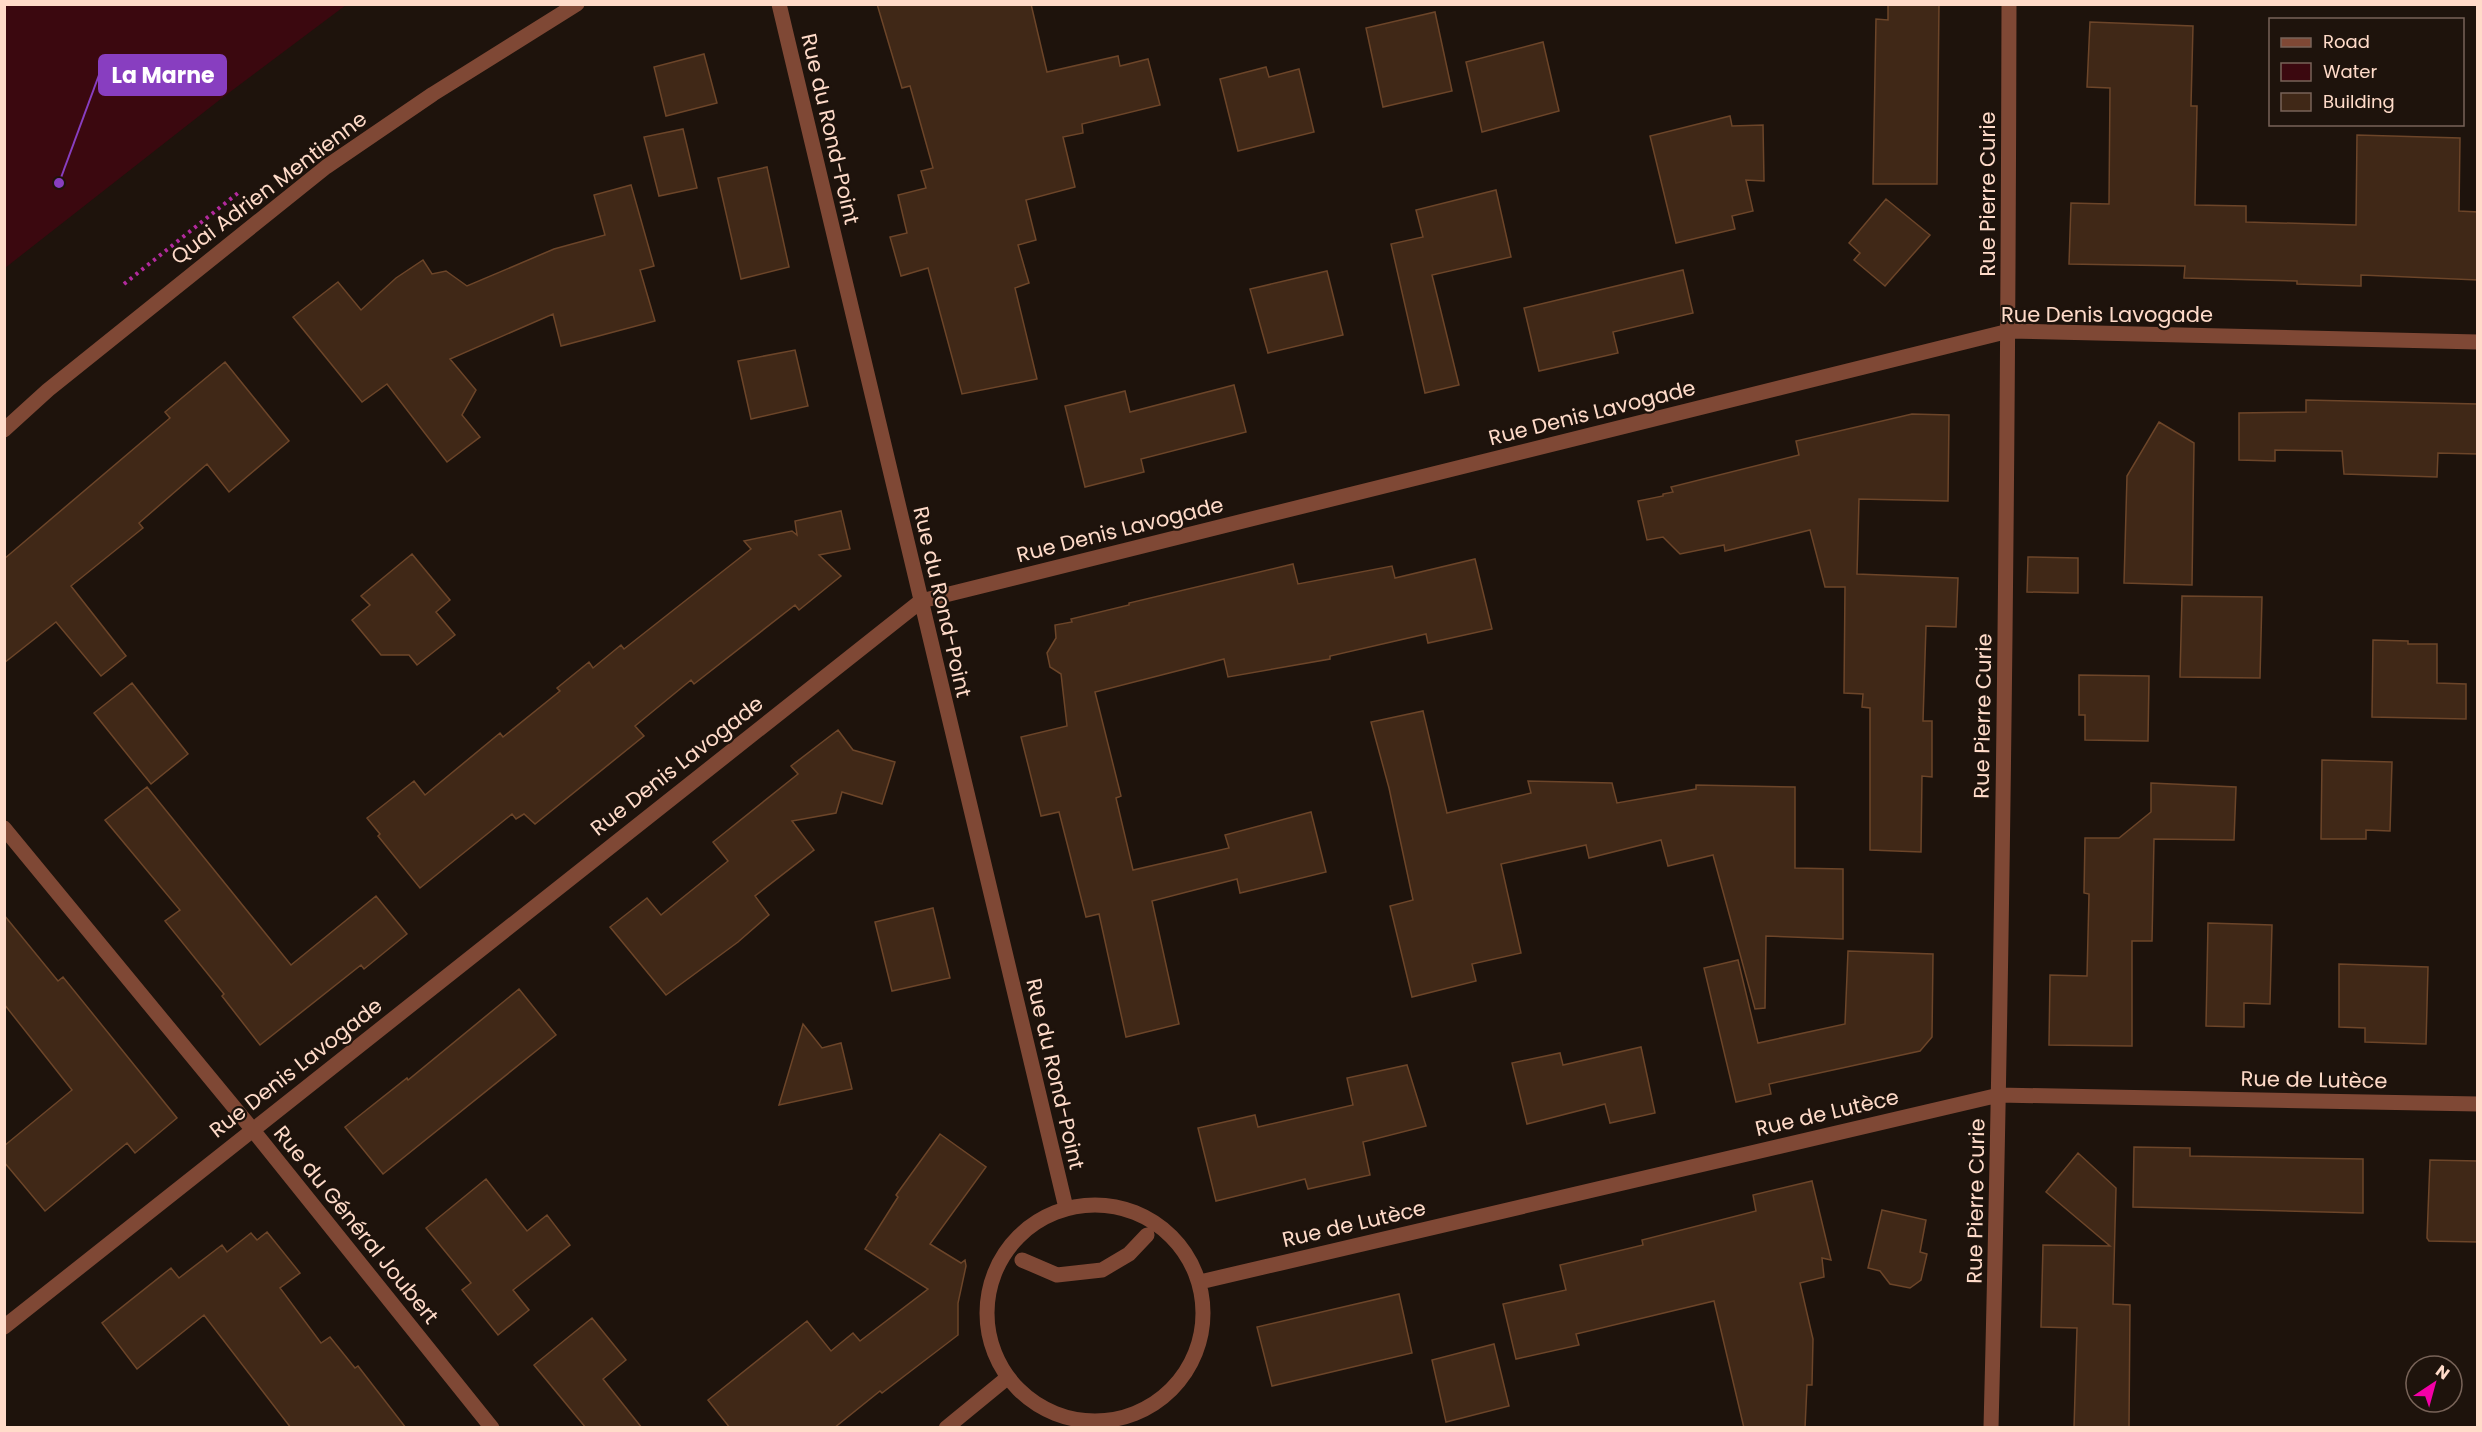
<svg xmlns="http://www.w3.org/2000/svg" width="2482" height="1432" font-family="Poppins,sans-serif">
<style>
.water{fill:#3b080f}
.building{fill:#402817;stroke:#6c4529;stroke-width:1.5}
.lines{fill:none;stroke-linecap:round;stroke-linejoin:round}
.path{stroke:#b22a9d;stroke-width:4;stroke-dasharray:3 4.5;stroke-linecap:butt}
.minor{stroke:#7f4835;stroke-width:15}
.labels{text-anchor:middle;stroke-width:4.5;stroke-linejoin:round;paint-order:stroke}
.street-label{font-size:21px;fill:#ffdbc9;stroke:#1e130c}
.leader{fill:none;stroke:#883ec0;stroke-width:2}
.callout-dot{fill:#883ec0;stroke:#1e130c;stroke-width:2}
.callout{fill:#883ec0;stroke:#883ec0;stroke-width:2}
.callout-label{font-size:22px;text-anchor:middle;font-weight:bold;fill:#fff}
</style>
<rect width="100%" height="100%" fill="#1e130c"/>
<path class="water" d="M5,4H346V5L222,98L5,268Z"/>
<path class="building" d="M877,4H1031L1047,72L1118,56L1120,66L1148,59L1160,105L1082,124L1083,133L1063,137L1075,187L1026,200L1036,240L1018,245L1029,283L1015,288L1037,379L962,394L928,268L901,276L890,237L907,233L898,195L926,188L921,171L933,168L910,86L902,88Z
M1888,4H1939L1937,184H1873L1876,19L1888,20Z
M1435,12L1452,91L1383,107L1366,28Z
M2090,22L2193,26L2191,106H2197L2195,205L2246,206V222L2356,225L2357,135L2460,138L2459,211L2478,212V280L2361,275V286L2297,284V281L2184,278L2185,266L2069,264L2071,203L2109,204L2110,88L2087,87Z
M1543,42L1559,111L1482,132L1466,62Z
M704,54L717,103L666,116L654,67Z
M1266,67L1269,77L1299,69L1314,132L1238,151L1220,79Z
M1730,116L1732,126L1763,125L1764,181L1746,180L1753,211L1732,216L1735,229L1676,243L1650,136Z
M683,129L697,188L659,196L644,137Z
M767,167L789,267L741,279L718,178Z
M631,185L654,266L640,270L655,321L561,346L553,314L450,359L476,390L462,415L480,437L447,462L387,384L362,402L293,317L338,282L361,310L396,278L423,260L432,274L446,271L467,286L554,249L605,235L594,195Z
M1496,190L1511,257L1432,275L1459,385L1425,393L1391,244L1423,237L1416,210Z
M1886,199L1930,235L1885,286L1854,260L1860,253L1849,243Z
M1683,270L1693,313L1613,332L1618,353L1539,371L1524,308Z
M1327,271L1343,335L1268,353L1250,289Z
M795,350L808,406L751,419L738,361Z
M225,362L289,441L229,492L207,464L139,523L143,528L71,586L126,656L101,676L56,622L4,663V559L170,418L165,412Z
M1234,385L1246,432L1141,459L1144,472L1085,487L1065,406L1125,391L1130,412Z
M2306,400L2478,404V454L2438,453L2437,477L2344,474L2342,451L2275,450V461L2239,460V413L2306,412Z
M1912,414L1949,415L1948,501L1859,499L1857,574L1958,578L1956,627L1926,626L1923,721H1932V777L1922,776L1921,852L1870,850V708L1862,707L1863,694L1844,693L1845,587H1825L1810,530L1725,551L1724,545L1680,554L1663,537L1647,540L1638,501L1663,496V494L1673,492L1671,487L1799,455L1796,441Z
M2159,422L2194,443L2192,585L2124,583L2127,476Z
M841,511L850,549L819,555L841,576L799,610L795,605L694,684L691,680L635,726L644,736L535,824L524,814L516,819L512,814L420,888L378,836L380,834L367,818L414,781L425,795L500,733L503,737L560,691L557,688L589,662L593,668L621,645L624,649L751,549L744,541L792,531L797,535L795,521Z
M412,554L450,600L436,612L455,635L417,665L409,655H381L352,620L370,605L361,596Z
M2028,557L2078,558V593L2027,592Z
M1475,559L1492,629L1428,643L1426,634L1330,656V659L1228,677L1224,659L1095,692L1121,796L1116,798L1133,870L1229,848L1225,835L1311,812L1326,872L1240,893L1237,879L1152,901L1179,1024L1126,1037L1099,914L1086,917L1059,812L1041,816L1021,737L1067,726L1061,674L1050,667L1047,653L1056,638L1055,625L1072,622L1071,619L1129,605V603L1293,564L1298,584L1392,566L1395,578Z
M2182,596L2262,597L2260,678L2180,677Z
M2373,640L2408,641V644H2437V683L2466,684V719L2372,717Z
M2079,675L2149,676L2148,741L2085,740V715H2079Z
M132,683L188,754L151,784L94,713Z
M1423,711L1447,813L1531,793L1528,781L1612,783L1617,803L1696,789V785L1795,787V868L1843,869V939L1766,936L1765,1008L1755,1009L1713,855L1668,866L1661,840L1589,858L1586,845L1501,864L1521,953L1472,964L1476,981L1412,997L1390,906L1413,900L1389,788L1371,722Z
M838,730L853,750L895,762L882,804L842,792L836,813L792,821L814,850L755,896L769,915L738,942L666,995L610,927L647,898L661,915L728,861L713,842L798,774L791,766Z
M2322,760L2392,762L2390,831L2366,830V839H2321Z
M2151,783L2236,787L2234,840L2154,839L2152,941H2132V1046L2049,1045L2050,975L2087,976L2089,894L2084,893L2085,838H2119L2151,812Z
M147,787L291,965L376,896L407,934L364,969L361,965L260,1045L222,996L224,994L165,921L180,910L105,820Z
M933,908L950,978L892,991L875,922Z
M4,915L58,981L63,977L177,1118L135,1153L127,1143L45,1211L4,1162V1146L72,1090L4,1004Z
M2208,923L2272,925L2270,1004L2244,1003V1027L2206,1026Z
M1848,951L1933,954L1932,1037L1920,1051L1769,1084L1771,1094L1736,1102L1704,968L1738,960L1758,1043L1845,1024Z
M2339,964L2428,967L2426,1044L2365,1042V1028L2339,1027Z
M519,989L556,1035L383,1174L345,1127L407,1078L408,1080Z
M803,1024L822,1048L841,1043L852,1089L779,1105Z
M1641,1047L1655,1113L1610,1123L1605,1104L1527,1124L1512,1063L1560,1053L1563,1065Z
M1407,1065L1426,1126L1363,1142L1370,1175L1308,1189L1305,1179L1216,1201L1198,1128L1255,1115L1258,1127L1353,1105L1347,1078Z
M940,1134L986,1167L930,1244L961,1263L965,1260L966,1266L958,1303V1335L882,1393L880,1391L834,1428H730L708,1400L807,1321L831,1351L853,1333L860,1341L928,1289L865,1249L898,1197L896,1195Z
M2134,1147L2190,1148V1156L2363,1159V1213L2133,1207Z
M2078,1153L2116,1188L2113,1304L2130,1305L2129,1428H2074L2077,1328L2041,1327L2043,1245L2110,1246L2046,1192Z
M2430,1160L2478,1161V1242L2429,1241L2427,1238Z
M486,1179L527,1231L547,1215L570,1245L513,1290L529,1310L498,1335L462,1290L471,1283L426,1228Z
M1812,1181L1831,1260L1822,1258L1824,1277L1800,1283L1813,1339L1812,1385H1807L1805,1428H1744L1714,1301L1576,1334L1579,1345L1516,1359L1503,1304L1566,1290L1560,1265L1643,1245L1642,1240L1756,1211L1753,1195Z
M1882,1210L1926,1220L1920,1252L1927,1254L1921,1280L1910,1288L1890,1284L1880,1271L1868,1268Z
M267,1232L300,1273L280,1288L321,1343L330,1337L355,1368L358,1366L406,1428H291L204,1315L137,1369L102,1323L171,1268L179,1278L222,1245L227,1252L251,1233L257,1240Z
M1399,1294L1412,1353L1272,1386L1257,1327Z
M592,1318L626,1360L603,1379L642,1428H586L534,1365Z
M1494,1344L1509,1406L1446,1422L1432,1360Z"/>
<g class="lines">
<path class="path" d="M124,284L238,193"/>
<path class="minor" d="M779,4L1066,1208
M4,430L48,390L326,167L433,94L577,4
M4,828L252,1129L492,1428
M987 1313a108 108 0 1 1 216 0a108 108 0 1 1-216 0Z
M1022,1260L1057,1275L1102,1270L1129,1254L1147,1235
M1200,1282L1999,1095L2478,1104
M4,1327L921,601L2009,331L2478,342
M946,1428L1007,1378
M1991,1428C2003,953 2008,479 2009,4"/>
</g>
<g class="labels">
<g class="street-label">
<text transform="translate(830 129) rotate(77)" y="7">Rue du Rond-Point</text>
<text transform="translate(269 188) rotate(-37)" y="7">Quai Adrien Mentienne</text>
<text transform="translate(1988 194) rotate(-90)" y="7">Rue Pierre Curie</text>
<text x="2107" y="322">Rue Denis Lavogade</text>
<text transform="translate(1592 413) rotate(-14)" y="7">Rue Denis Lavogade</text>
<text transform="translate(1120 530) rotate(-14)" y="7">Rue Denis Lavogade</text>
<text transform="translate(942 602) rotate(77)" y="7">Rue du Rond-Point</text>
<text transform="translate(1983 716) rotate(-89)" y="7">Rue Pierre Curie</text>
<text transform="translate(677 766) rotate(-38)" y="7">Rue Denis Lavogade</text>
<text transform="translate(296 1068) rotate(-38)" y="7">Rue Denis Lavogade</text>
<text transform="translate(1055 1074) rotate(77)" y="7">Rue du Rond-Point</text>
<text transform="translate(2314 1080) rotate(1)" y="7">Rue de Lutèce</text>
<text transform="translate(1827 1113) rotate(-13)" y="7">Rue de Lutèce</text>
<text transform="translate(1976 1201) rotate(-89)" y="7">Rue Pierre Curie</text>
<text transform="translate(1354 1224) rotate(-13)" y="7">Rue de Lutèce</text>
<text transform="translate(356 1225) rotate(51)" y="7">Rue du Général Joubert</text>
</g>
</g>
<path class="leader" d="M59 183L99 75"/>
<circle class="callout-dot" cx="59" cy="183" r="6"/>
<rect class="callout" x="99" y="55" width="127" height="40" rx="6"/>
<g class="callout-label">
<text x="163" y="83">La Marne</text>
</g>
<rect width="2482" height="1432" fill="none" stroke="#ffdbc9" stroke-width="12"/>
<rect x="2269" y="18" width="195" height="108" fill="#1e130c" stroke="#786358" stroke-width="1.5"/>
<rect x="2281" y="38" width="30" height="9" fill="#7f4835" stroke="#786358" stroke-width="1.5"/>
<text x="2323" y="48" font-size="18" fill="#ffdbc9">Road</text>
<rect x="2281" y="63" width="30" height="18" fill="#3b080f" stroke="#786358" stroke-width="1.5"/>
<text x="2323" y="78" font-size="18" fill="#ffdbc9">Water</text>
<rect x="2281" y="93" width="30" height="18" fill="#402817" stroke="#786358" stroke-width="1.5"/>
<text x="2323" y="108" font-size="18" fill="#ffdbc9">Building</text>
<g transform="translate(2434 1384) rotate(36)"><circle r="28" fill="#1e130c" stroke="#786358" stroke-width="1.5"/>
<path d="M0-4.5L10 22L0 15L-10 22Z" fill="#f400a7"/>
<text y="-9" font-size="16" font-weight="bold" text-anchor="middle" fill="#ffdbc9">N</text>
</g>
</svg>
